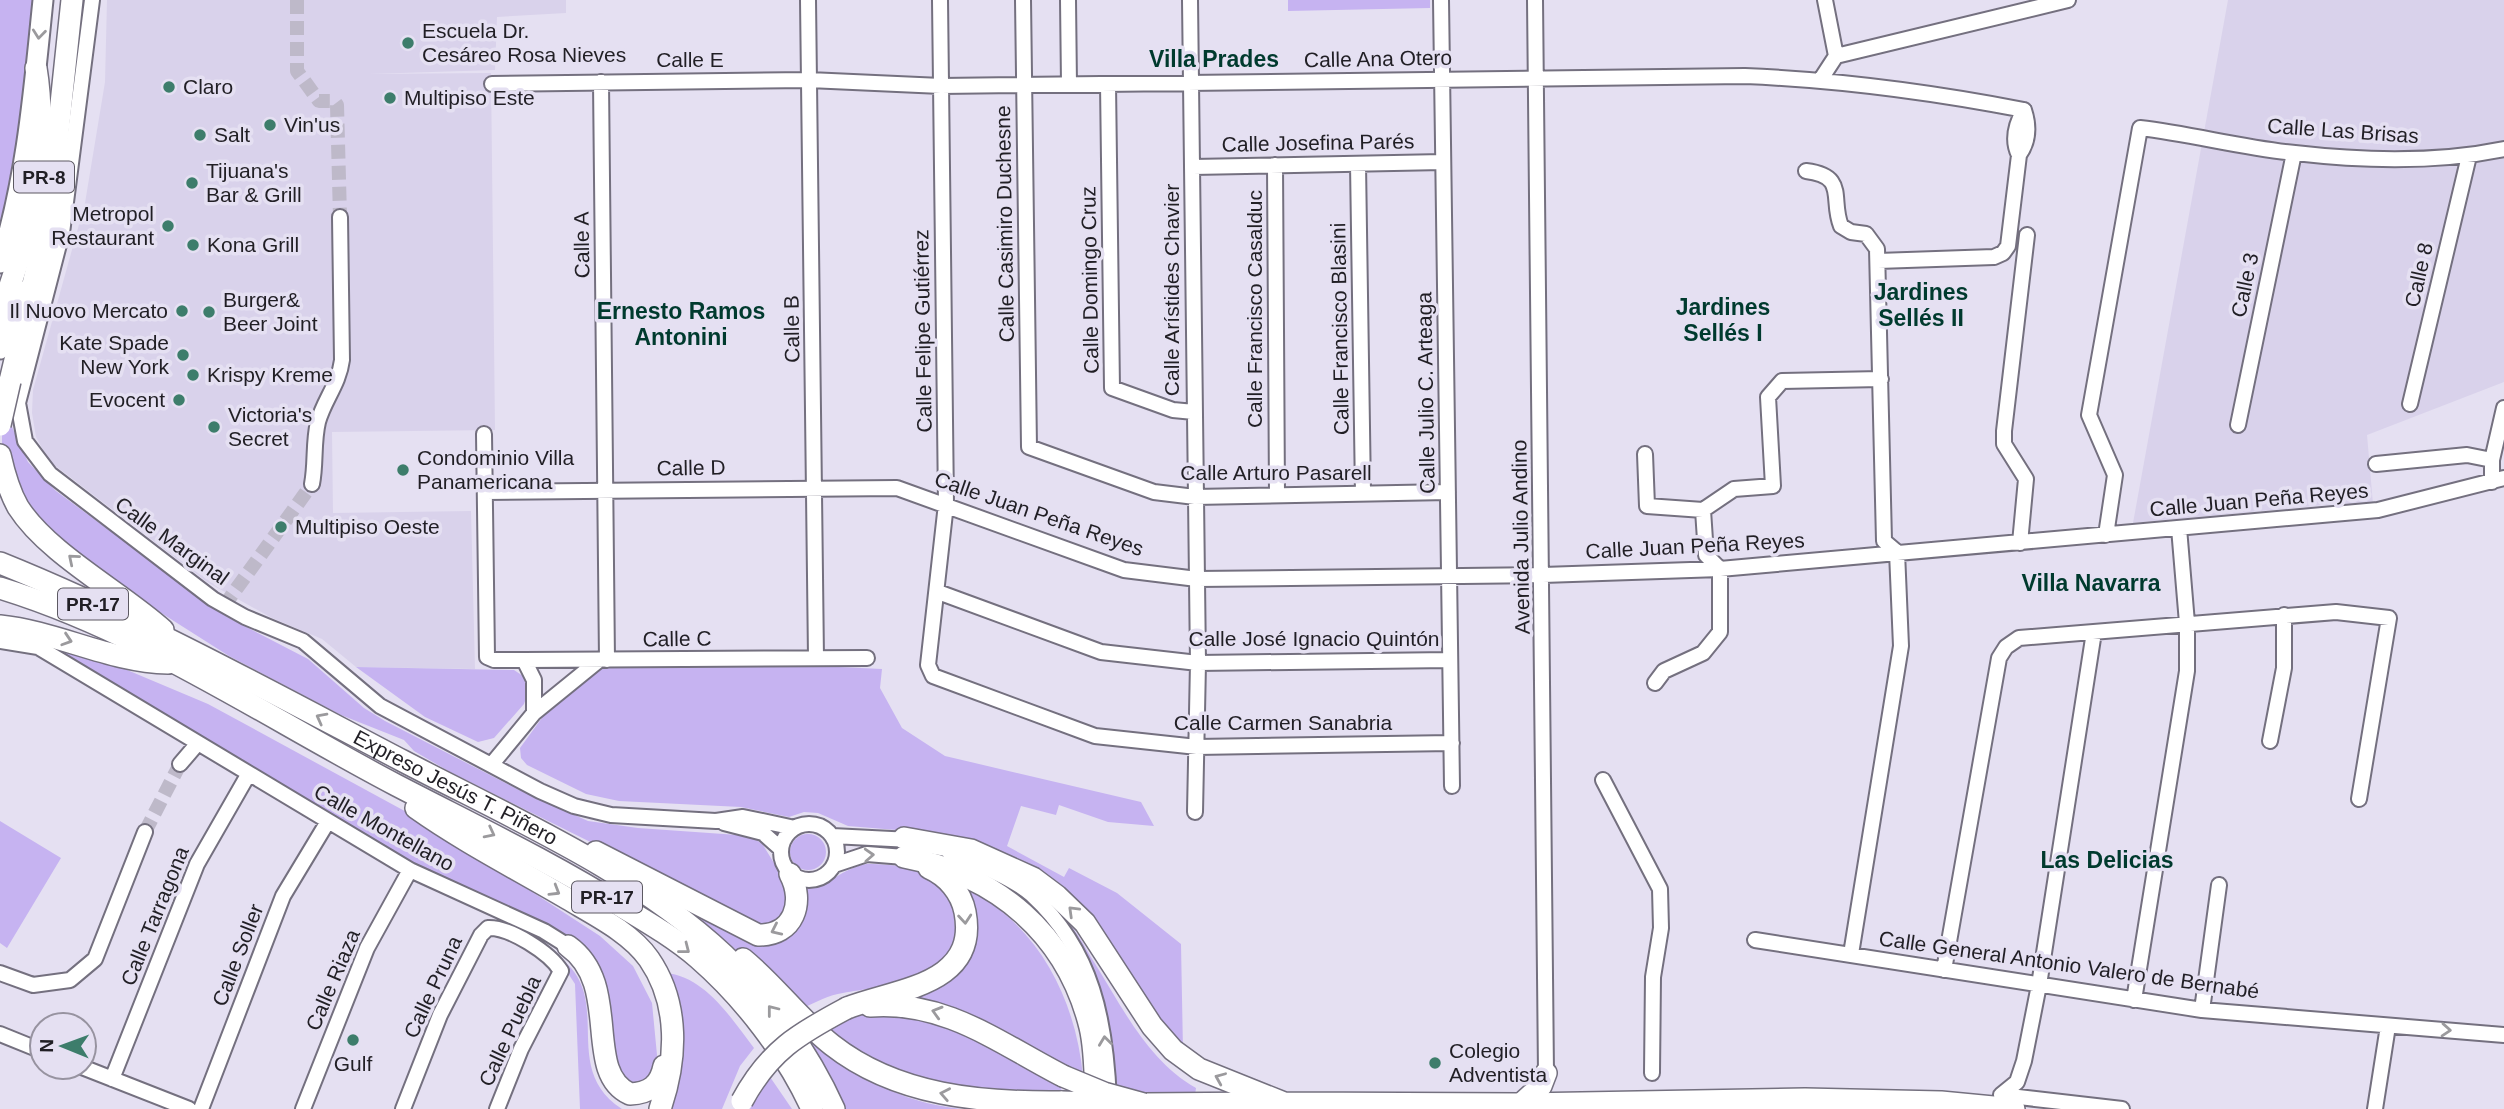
<svg xmlns="http://www.w3.org/2000/svg" width="2504" height="1109" font-family="Arial,sans-serif">
<style>
.built{fill:#d9d2eb}
.green{fill:#c6b3f1}
.lines{fill:none;stroke-linecap:round;stroke-linejoin:round}
.minor-tunnel{stroke:#beb9c9;stroke-width:14;stroke-dasharray:14 7;stroke-linecap:butt}
.minor-casing{stroke:#74707f;stroke-width:18}
.major-casing{stroke:#74707f;stroke-width:23}
.highway-casing{stroke:#74707f;stroke-width:24}
.minor{stroke:#fff;stroke-width:14}
.major{stroke:#fff;stroke-width:19}
.highway{stroke:#fff;stroke-width:21}
.highway-bridge-casing{stroke:#74707f;stroke-width:24;stroke-linecap:butt}
.highway-bridge{stroke:#fff;stroke-width:21}
.oneway{stroke:#9b9a9d}
.poi-dot{fill:#3d7d6b;stroke:#e5e0f2;stroke-width:2.5}
.labels{text-anchor:middle;stroke-width:7;stroke-linejoin:round;paint-order:stroke}
.shield{fill:#e5e0f2;stroke:#5c5962;stroke-width:2}
.shield-label{font-size:19px;font-weight:bold;fill:#211f25}
.poi-label{font-size:21px;fill:#211f25;stroke:#e5e0f2;text-anchor:start}
.street-label{font-size:21px;fill:#211f25;stroke:#e5e0f2}
.neighbourhood-label{font-size:23px;font-weight:bold;fill:#003a2e;stroke:#e5e0f2}
</style>
<rect width="100%" height="100%" fill="#e5e0f2"/>
<path class="built" d="M107,0H566V13L497,17L495,70L369,74L491,73L495,430L332,432L333,513L471,511L475,669L356,667L322,639L272,618L207,582L49,461L36,437L32,413L33,390L85,203L105,82Z
M2228,0H2504V382L2367,435L2373,504H2335L2133,523Z"/>
<path class="green" d="M0,0H36L25,92L0,232Z
M1288,0H1430V8L1288,11Z
M7,416L28,462L56,491L227,617L308,659L364,708L385,721L519,790L588,821L638,828L752,836L763,845L788,886L786,914L777,922L761,927L450,772L414,751L404,740L341,715L229,656L114,583L28,512L2,447V428Z
M49,646L120,667L208,704L423,821L600,936L633,966L652,1003L657,1055L655,1071L645,1088L616,1079L602,994L547,928L406,860L269,783L126,690Z
M795,665L882,669L880,688L902,728L945,756L1141,802L1154,826L1108,822L1059,805L1056,815L1021,806L1007,846L1064,877L1069,868L1117,893L1181,944L1183,1051L1162,1030L1089,921L933,833L848,826L818,813L804,812L789,817L741,807L619,801L586,794L527,765L521,758L520,748L547,711L591,673L606,667Z
M356,667L514,670L526,678L530,686L524,704L494,738L478,742L425,717Z
M0,821L61,858L7,948L0,943Z
M790 852a18 18 0 1 1 36 0a18 18 0 1 1-36 0Z
M866,864C896,864 929,867 947,895C953,904 955,920 955,931C953,984 880,986 843,993C829,995 816,1002 803,1008L699,918L700,915L763,939L804,888C826,888 843,868 866,864Z
M956,884C1034,917 1075,994 1083,1076L913,1000L911,993L957,961Z
M1062,918C1076,927 1085,948 1094,962C1122,1007 1148,1061 1196,1088L1195,1095L1149,1094L1112,1086Z
M556,955C618,996 557,1067 622,1109H580L575,984Z
M665,973C705,976 731,1018 754,1048L740,1066L722,1109H667Z
M893,1012L957,1028L1061,1088L1062,1093L1052,1096L907,1081L822,1029L855,1016Z
M813,1034C862,1078 894,1101 961,1109H845L834,1084L805,1039Z
M768,1074L792,1109H750Z"/>
<g class="lines">
<path class="minor-tunnel" d="M297,0V71L319,101H334L337,105L340,217
M224,606L312,484
M145,832L180,764"/>
<g class="minor-casing">
<path id="minor" d="M92,0L62,233L18,403L25,441L50,474L213,599L245,617L303,641L380,706L540,791L574,806L611,815L716,821L743,817L795,828
M808,0L816,658
M940,0L946,504L928,665L933,676L1095,736L1197,747L1452,743
M1023,0L1029,447L1154,492L1195,497L1448,492
M1068,0L1069,84
M1190,0L1198,663L1195,812
M1441,0L1452,786
M1535,0L1546,1073
M1825,0L1836,56
M1821,79L1836,56L2068,0
M601,82L607,660
M492,84L809,80L941,86L1745,76C1839,80 1931,92 2024,110
M1108,84L1112,388L1173,410L1194,412
M2019,155C2011,139 2016,124 2024,110
M1358,164L1363,493
M1275,165L1277,495
M1193,167L1443,162
M1806,171C1848,176 1830,199 1841,226L1851,232L1866,234L1877,249L1884,541L1897,552L1901,646L1851,954
M1878,261L1994,257L2003,253L2008,246L2019,155C2029,141 2029,125 2024,110
M2410,404L2469,156
M2238,425L2294,153
M484,434L487,657L494,660H524L867,658
M1645,454L1647,506L1703,510
M2376,464L2467,455L2492,460
M2492,482V460L2504,408
M312,484C316,464 313,443 318,422C324,400 339,384 342,360L340,217
M485,492L897,488L1124,570L1197,579L1543,575L1720,569L2378,510L2504,478
M2106,535L2115,475L2089,415L2140,128C2192,134 2243,148 2295,153C2364,161 2436,163 2504,149
M2020,543L2026,479L2004,444V431L2027,235
M938,592L1101,652L1198,663L1450,660
M0,641L38,647L410,870L544,931L568,946
M1655,683L1664,671L1703,653L1720,632V569L1706,555L1703,510L1734,489L1773,486L1768,397L1782,381L1881,379
M534,713L598,661
M2270,741L2284,668V615
M180,764L198,743
M492,764L534,713V680L524,660
M1603,780L1660,889L1661,928L1653,977L1652,1073
M724,823L763,833L781,849
M781 852a28 28 0 1 1 56 0a28 28 0 1 1-56 0Z
M832,836L911,840
M950,854C976,864 1010,876 1032,895C1093,951 1106,1022 1109,1101
M834,865L867,854L904,857
M1755,940L2202,1010L2504,1035
M1944,970L1999,658L2006,647L2019,638L2336,612L2389,618L2359,799
M0,973L33,985L70,980L95,959L145,832
M2134,1000L2187,671V623L2179,528
M2202,1010L2219,885
M0,1034L42,1051
M82,1067L189,1109
M112,1079L197,864L248,775
M2001,1095L2017,1082L2024,1061L2039,985L2094,632
M2001,1095L2122,1109
M201,1109L283,896L327,823
M303,1109L367,948L410,870
M403,1109L440,1015L481,935L488,928C510,927 550,953 561,971L521,1049L497,1109
M2375,1109L2388,1026"/>
</g>
<g class="major-casing">
<path id="major" d="M0,263C27,178 34,88 43,0
M0,349L22,291"/>
</g>
<g class="highway-casing">
<g id="highway">
<path d="M0,313C29,239 49,147 36,68"/>
<path d="M10,381L49,217L72,0"/>
<path d="M0,455C4,473 9,491 18,507C48,554 121,592 163,630"/>
<path id="s1" d="M0,563C139,619 271,692 403,761C512,818 633,870 724,955C769,997 809,1053 834,1109"/>
<path d="M0,588C141,631 266,717 396,785C473,825 551,862 624,908C649,923 676,939 698,958C744,998 787,1054 812,1109"/>
<path d="M0,626C58,632 110,662 168,663"/>
<path d="M416,808C464,842 517,869 568,899C595,915 631,933 649,959C680,1004 677,1060 660,1109"/>
<path d="M904,838L971,850L1033,878L1057,896L1085,923L1152,1026L1173,1050L1199,1069L1284,1103L1521,1104L1805,1099L1941,1102L2014,1109"/>
<path d="M596,852L758,935C794,936 805,902 790,874"/>
<path d="M904,857C997,875 1067,934 1090,1027C1096,1052 1095,1081 1096,1106"/>
<path d="M568,946C623,985 582,1072 630,1094C649,1093 660,1086 664,1066"/>
<path d="M743,959C775,985 800,1020 832,1045C897,1096 982,1103 1062,1102"/>
<path d="M870,1006C945,1000 999,1043 1063,1076"/>
<path d="M847,1008C895,989 979,986 965,912C961,892 947,876 929,868"/>
<path d="M1144,1104L1272,1103"/>
<path d="M1521,1104L1541,1086L1546,1073"/>
</g>
</g>
<use href="#minor" class="minor"/>
<use href="#major" class="major"/>
<use href="#highway" class="highway"/>
<g class="highway-bridge-casing">
<path id="highway-bridge" d="M0,425L10,381
M1063,1076L1104,1093L1144,1104
M742,1101C769,1051 798,1034 847,1008
M1062,1102L1118,1104"/>
</g>
<use href="#highway-bridge" class="highway-bridge"/>
</g>
<defs><path id="oneway-chevron" d="M-2-3.5L2.5 0L-2 3.5" fill="none" stroke-width="1.6" stroke-linecap="round" stroke-linejoin="round" transform="scale(1.75)"/></defs>
<g class="oneway">
<use href="#oneway-chevron" transform="translate(39 34) rotate(96)"/>
<use href="#oneway-chevron" transform="translate(73 559) rotate(-140)"/>
<use href="#oneway-chevron" transform="translate(67 640) rotate(18)"/>
<use href="#oneway-chevron" transform="translate(321 718) rotate(-152)"/>
<use href="#oneway-chevron" transform="translate(490 833) rotate(27)"/>
<use href="#oneway-chevron" transform="translate(869 855) rotate(-3)"/>
<use href="#oneway-chevron" transform="translate(555 891) rotate(31)"/>
<use href="#oneway-chevron" transform="translate(1073 911) rotate(-136)"/>
<use href="#oneway-chevron" transform="translate(965 919) rotate(85)"/>
<use href="#oneway-chevron" transform="translate(776 930) rotate(155)"/>
<use href="#oneway-chevron" transform="translate(685 949) rotate(38)"/>
<use href="#oneway-chevron" transform="translate(772 1010) rotate(-128)"/>
<use href="#oneway-chevron" transform="translate(937 1012) rotate(-164)"/>
<use href="#oneway-chevron" transform="translate(2446 1030) rotate(4)"/>
<use href="#oneway-chevron" transform="translate(1105 1041) rotate(-97)"/>
<use href="#oneway-chevron" transform="translate(1220 1078) rotate(-157)"/>
<use href="#oneway-chevron" transform="translate(945 1094) rotate(-169)"/>
</g>
<g class="poi-dot">
<circle cx="408" cy="43" r="7"/>
<circle cx="169" cy="87" r="7"/>
<circle cx="390" cy="98" r="7"/>
<circle cx="270" cy="125" r="7"/>
<circle cx="200" cy="135" r="7"/>
<circle cx="192" cy="183" r="7"/>
<circle cx="168" cy="226" r="7"/>
<circle cx="193" cy="245" r="7"/>
<circle cx="182" cy="311" r="7"/>
<circle cx="209" cy="312" r="7"/>
<circle cx="183" cy="355" r="7"/>
<circle cx="193" cy="375" r="7"/>
<circle cx="179" cy="400" r="7"/>
<circle cx="214" cy="427" r="7"/>
<circle cx="403" cy="470" r="7"/>
<circle cx="281" cy="527" r="7"/>
<circle cx="353" cy="1040" r="7"/>
<circle cx="1435" cy="1063" r="7"/>
</g>
<g class="labels">
<g class="shield">
<rect x="14" y="161.5" width="60" height="31" rx="5"/>
<rect x="58" y="588.5" width="70" height="31" rx="5"/>
<rect x="572" y="881.5" width="70" height="31" rx="5"/>
</g>
<g class="shield-label">
<text x="44" y="184">PR-8</text>
<text x="93" y="611">PR-17</text>
<text x="607" y="904">PR-17</text>
</g>
<g class="poi-label">
<text x="422" y="38">Escuela Dr.<tspan x="422" dy="24">Cesáreo Rosa Nieves</tspan></text>
<text x="183" y="94">Claro</text>
<text x="404" y="105">Multipiso Este</text>
<text x="284" y="132">Vin'us</text>
<text x="214" y="142">Salt</text>
<text x="206" y="178">Tijuana's<tspan x="206" dy="24">Bar &amp; Grill</tspan></text>
<text x="154" y="221" text-anchor="end">Metropol<tspan x="154" dy="24">Restaurant</tspan></text>
<text x="207" y="252">Kona Grill</text>
<text x="223" y="307">Burger&amp;<tspan x="223" dy="24">Beer Joint</tspan></text>
<text x="168" y="318" text-anchor="end">Il Nuovo Mercato</text>
<text x="169" y="350" text-anchor="end">Kate Spade<tspan x="169" dy="24">New York</tspan></text>
<text x="207" y="382">Krispy Kreme</text>
<text x="165" y="407" text-anchor="end">Evocent</text>
<text x="228" y="422">Victoria's<tspan x="228" dy="24">Secret</tspan></text>
<text x="417" y="465">Condominio Villa<tspan x="417" dy="24">Panamericana</tspan></text>
<text x="295" y="534">Multipiso Oeste</text>
<text x="1449" y="1058">Colegio<tspan x="1449" dy="24">Adventista</tspan></text>
<text x="353" y="1071" text-anchor="middle">Gulf</text>
</g>
<g class="street-label">
<text transform="translate(1378 59) rotate(-1)" y="7">Calle Ana Otero</text>
<text x="690" y="67">Calle E</text>
<text transform="translate(2343 131) rotate(4)" y="7">Calle Las Brisas</text>
<text transform="translate(1318 143) rotate(-1)" y="7">Calle Josefina Parés</text>
<text transform="translate(1005 224) rotate(-91)" y="7">Calle Casimiro Duchesne</text>
<text transform="translate(582 245) rotate(-91)" y="7">Calle A</text>
<text transform="translate(2419 275) rotate(-77)" y="7">Calle 8</text>
<text transform="translate(1090 280) rotate(-91)" y="7">Calle Domingo Cruz</text>
<text transform="translate(2245 285) rotate(-78)" y="7">Calle 3</text>
<text transform="translate(1172 290) rotate(-90)" y="7">Calle Arístides Chavier</text>
<text transform="translate(1255 309) rotate(-90)" y="7">Calle Francisco Casalduc</text>
<text transform="translate(792 329) rotate(-91)" y="7">Calle B</text>
<text transform="translate(1340 329) rotate(-91)" y="7">Calle Francisco Blasini</text>
<text transform="translate(923 331) rotate(-91)" y="7">Calle Felipe Gutiérrez</text>
<text transform="translate(1426 393) rotate(-91)" y="7">Calle Julio C. Arteaga</text>
<text transform="translate(691 468) rotate(-1)" y="7">Calle D</text>
<text x="1276" y="480">Calle Arturo Pasarell</text>
<text transform="translate(2259 500) rotate(-5)" y="7">Calle Juan Peña Reyes</text>
<text transform="translate(1039 514) rotate(19)" y="7">Calle Juan Peña Reyes</text>
<text transform="translate(1521 537) rotate(-91)" y="7">Avenida Julio Andino</text>
<text transform="translate(172 541) rotate(36)" y="7">Calle Marginal</text>
<text transform="translate(1695 546) rotate(-3)" y="7">Calle Juan Peña Reyes</text>
<text transform="translate(677 639) rotate(-1)" y="7">Calle C</text>
<text x="1314" y="646">Calle José Ignacio Quintón</text>
<text x="1283" y="730">Calle Carmen Sanabria</text>
<text dy="7" stroke="none"><textPath href="#s1" startOffset="508">Expreso Jesús T. Piñero</textPath></text>
<text transform="translate(384 828) rotate(29)" y="7">Calle Montellano</text>
<text transform="translate(155 916) rotate(-68)" y="7">Calle Tarragona</text>
<text transform="translate(238 955) rotate(-69)" y="7">Calle Soller</text>
<text transform="translate(2069 965) rotate(8)" y="7">Calle General Antonio Valero de Bernabé</text>
<text transform="translate(333 980) rotate(-67)" y="7">Calle Riaza</text>
<text transform="translate(433 987) rotate(-65)" y="7">Calle Pruna</text>
<text transform="translate(510 1031) rotate(-65)" y="7">Calle Puebla</text>
</g>
<g class="neighbourhood-label">
<text x="1214" y="67">Villa Prades</text>
<text x="1921" y="300">Jardines<tspan x="1921" dy="26">Sellés II</tspan></text>
<text x="1723" y="315">Jardines<tspan x="1723" dy="26">Sellés I</tspan></text>
<text x="681" y="319">Ernesto Ramos<tspan x="681" dy="26">Antonini</tspan></text>
<text x="2091" y="591">Villa Navarra</text>
<text x="2107" y="868">Las Delicias</text>
</g>
</g>
<g transform="translate(63 1046) rotate(271)"><circle r="33" fill="#e5e0f2" stroke="#9793a0" stroke-width="2"/>
<path d="M0-5L12 26L0 18L-12 26Z" fill="#3d7d6b"/>
<text y="-10" font-size="19" font-weight="bold" text-anchor="middle" fill="#211f25">N</text>
</g>
</svg>
